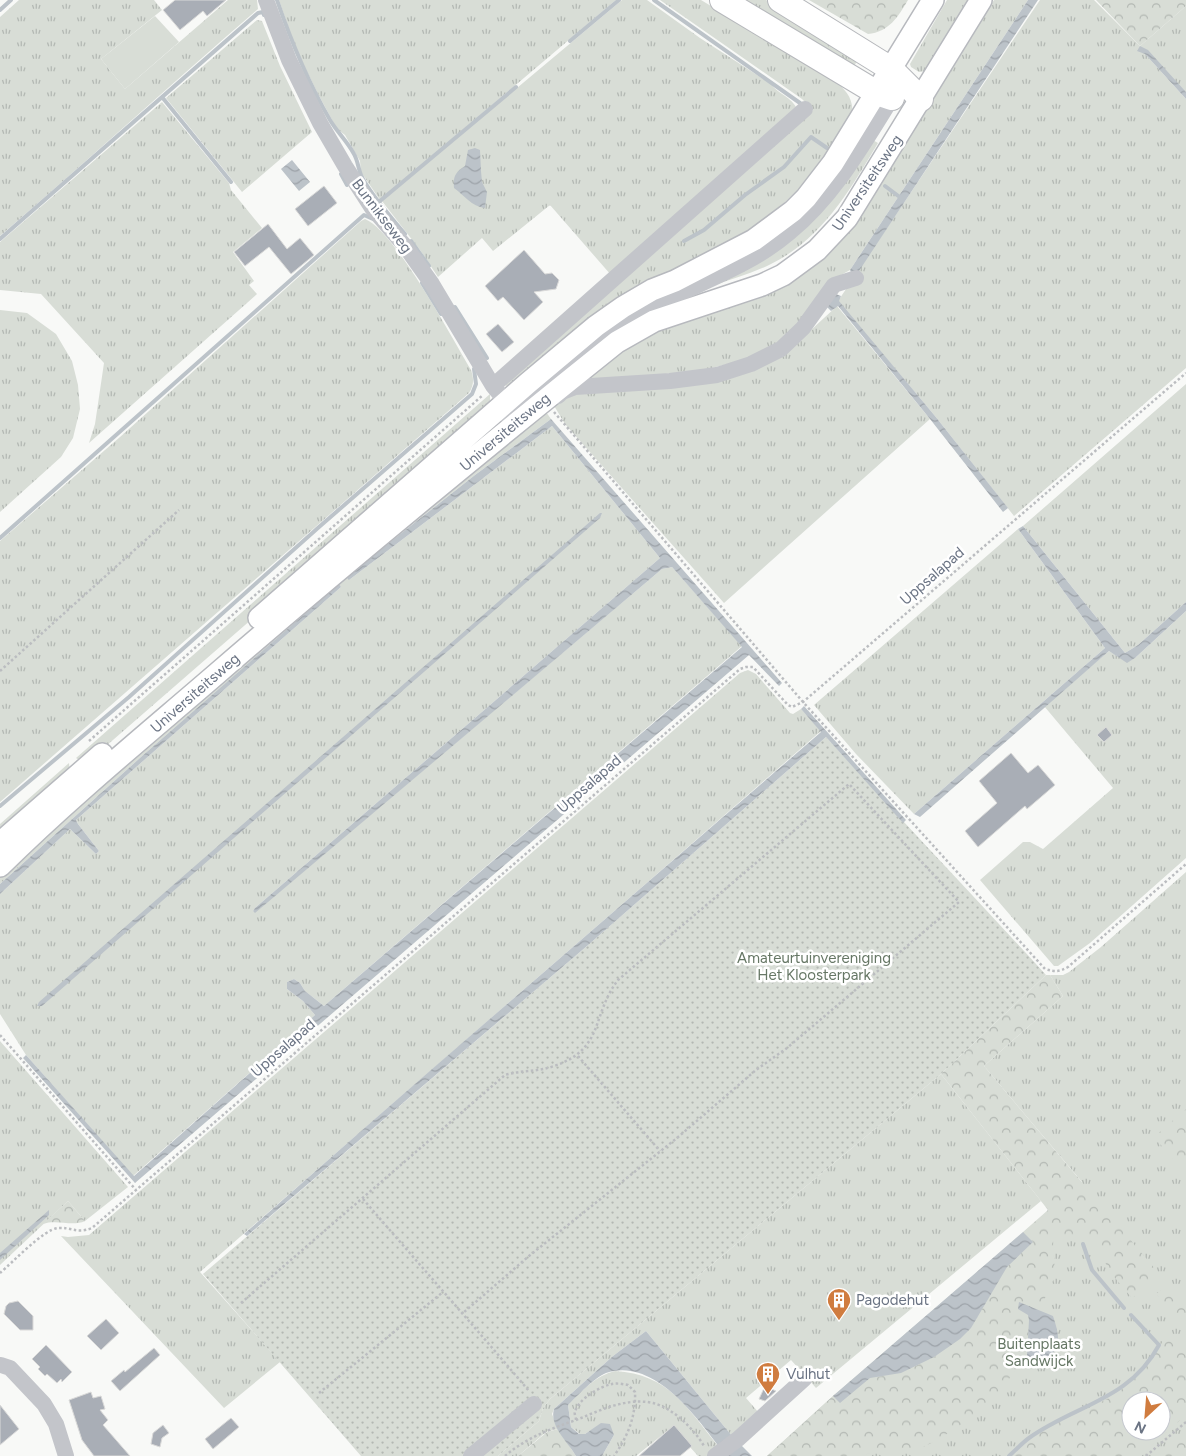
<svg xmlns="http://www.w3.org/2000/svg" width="1186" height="1456" font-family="Figtree,sans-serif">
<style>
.grass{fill:url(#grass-tufts);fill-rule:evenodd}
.forest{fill:url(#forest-crowns);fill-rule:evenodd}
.garden{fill:url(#garden-dots)}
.pitch{fill:#d8ddd6}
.water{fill:url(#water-waves)}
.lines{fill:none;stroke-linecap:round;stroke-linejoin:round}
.stream{stroke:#bcc3c9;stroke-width:4}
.building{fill:#a9aeb6;stroke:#dadad9}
.major-casing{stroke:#b7b9be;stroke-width:24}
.highway-casing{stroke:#b6b8bc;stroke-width:26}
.path{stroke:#bbbdc0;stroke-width:2.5;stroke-dasharray:2.5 2.5;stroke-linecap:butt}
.minor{stroke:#c3c5ca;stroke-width:16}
.major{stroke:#fff;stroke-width:21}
.highway{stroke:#fff;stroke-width:24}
.labels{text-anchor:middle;stroke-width:5;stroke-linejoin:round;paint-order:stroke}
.street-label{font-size:15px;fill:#6b7484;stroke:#fff}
.park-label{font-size:15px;fill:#667765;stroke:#fff}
.poi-label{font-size:15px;fill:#6b7484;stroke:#fff;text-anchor:start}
</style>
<defs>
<pattern id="grass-tufts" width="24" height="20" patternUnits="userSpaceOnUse" patternTransform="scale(1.25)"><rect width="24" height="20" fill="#d8ddd6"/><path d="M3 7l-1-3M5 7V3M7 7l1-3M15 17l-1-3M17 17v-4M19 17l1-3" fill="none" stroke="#b3b8b3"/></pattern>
<pattern id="forest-crowns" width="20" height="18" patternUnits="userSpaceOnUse" patternTransform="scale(1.25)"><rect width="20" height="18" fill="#d8ddd6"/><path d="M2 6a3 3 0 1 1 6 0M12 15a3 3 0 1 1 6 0" fill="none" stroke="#b3b8b3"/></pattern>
<pattern id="garden-dots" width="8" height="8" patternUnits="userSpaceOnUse" patternTransform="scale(1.25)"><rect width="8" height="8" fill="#d8ddd6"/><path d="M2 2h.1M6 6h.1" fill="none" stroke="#b3b8b3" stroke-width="1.8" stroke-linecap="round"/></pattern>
<pattern id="water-waves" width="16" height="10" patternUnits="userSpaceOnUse" patternTransform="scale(1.25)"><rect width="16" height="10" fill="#bcc3c9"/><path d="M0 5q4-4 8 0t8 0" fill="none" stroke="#9da3a9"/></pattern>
</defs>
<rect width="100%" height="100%" fill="#f8f9f7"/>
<path class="grass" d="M19,0H154L162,10L101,59L125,89L228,0H257L258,9C171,84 87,161 0,236V17Z
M279,0H616L380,200L361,172L360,161L345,135L337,129L317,92L296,49Z
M622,0H647L700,38L771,84C778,94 792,97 797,109L611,275L550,205L493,251L482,238L438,277L420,250L382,201Z
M660,0H701L835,81C845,89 854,99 852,113C851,119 845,127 842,133C801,204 733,242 667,286C617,319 568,352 518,385L507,386L501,383L813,110L802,99Z
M745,0H766L859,58L854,66Z
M947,0H972L928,71L919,72L911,67L910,64Z
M994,0H1028L850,270L834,279L797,325L784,339L746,359L705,370L585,382L595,365L647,333L759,296L794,280L824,257L851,227L959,58Z
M1040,0H1094L1140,46L1186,6V92L1145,54L1186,99V368L1014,516L935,416L838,301Z
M257,20L262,21L280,66L312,132L242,192L166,98Z
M162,102L229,183L231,190L262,228L233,252L254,281L249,285L257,294L89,443L95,424L104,363L41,294L0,290V242Z
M871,139L878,143C850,190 822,239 771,264C751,274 730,280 710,286Z
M365,219C395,231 452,338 471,370C474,379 474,385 469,393L0,802V541L120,437L361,221Z
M837,306L930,419L724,603L565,424L553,404L579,392L672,387L785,354Z
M0,310L27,313L56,334L72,361L78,385L80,409L73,438L61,457L0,512Z
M1186,384V602L1138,645L1125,653L1023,526Z
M490,394V407L484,417L90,760H79L76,758Z
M540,409H544L551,419L475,475L346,577L349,580L552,426L660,558L255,908L253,911L255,912L662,569L672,567L742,646L324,1006L305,991L300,983L294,979L287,982V989L303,1001L315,1015L133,1176L26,1055L0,1014V894L70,829L96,854L99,851L78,824L76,820L341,587L339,585L141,757L0,884V871C173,709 356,558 540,409Z
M1018,529L1105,648L914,814L856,754L814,705Z
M1186,611V858L1090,943L1058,966H1054L980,880L1023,842H1030L1043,849L1113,788L1044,706L1109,651L1127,662L1135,658Z
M748,670L756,674L790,713L793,714L801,709L821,731C614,912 406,1091 200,1272L280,1362L224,1408L61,1236L68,1237L89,1235L740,673Z
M69,763L70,777L0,838V824Z
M1186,872V1456H767L833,1396L1082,1182L984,1066L1063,996L1050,975H1063L1069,972L1101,947ZM1131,1401H1161V1431H1131Z
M0,1041L128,1187L85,1221L68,1201L0,1265Z
M941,1074L1041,1201L816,1388L791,1360L746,1398L759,1413L732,1436L646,1331L613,1356L554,1409L552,1414L558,1429L546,1432L518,1456H498L539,1421L543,1408L550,1399Z
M615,1371C669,1374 687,1408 719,1447L708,1456H698L672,1427L636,1456H602L614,1435L591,1430L585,1434H580L571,1427L568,1405C581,1391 597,1375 615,1371Z"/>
<path class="forest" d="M809,0H908C898,17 889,32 868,34Z
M1096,0H1186V6L1140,46Z
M1046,975H1050L1063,996L984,1066L1161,1276L1132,1298L1110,1272L1097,1246L1088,1235L1053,1239L1055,1276L1040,1309L1019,1303L1029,1320L1027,1356L993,1399L977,1414L936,1441L913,1451L874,1452L860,1456H767L833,1396L840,1403L870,1378L901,1373L934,1357L971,1328L1007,1267L1033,1242L1023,1232L1048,1210L941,1074Z
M1186,1109V1174L1154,1137Z
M68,1201L85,1221C72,1227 57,1219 43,1224Z
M1168,1285L1186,1300V1330L1156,1294Z
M1169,1331L1186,1351V1415L1139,1456H1014C1022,1448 1030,1439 1039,1433C1063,1416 1094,1409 1118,1392C1141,1376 1155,1355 1169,1331ZM1131,1401H1161V1431H1131Z
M558,1429L576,1456H518L547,1432Z
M1186,1430V1456H1156L1186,1431Z"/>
<path class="garden" d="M826,737C898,817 973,895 1046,975L941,1074L550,1399L543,1408L539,1421L498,1456H361L203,1274L587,946Z"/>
<path class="pitch" d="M155,16L179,42L125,89L101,59Z"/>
<path class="water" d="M1028,0H1038L857,274L852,275L850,270Z
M1140,46L1148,50L1186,92V99L1145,54L1137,51Z
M475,148L480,150L481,171L482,182L487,192L485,208C471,206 465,196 454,188C453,177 455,172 465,166L468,150Z
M292,160L310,182L299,191L281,169Z
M836,294L841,296L839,301L935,416L1008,508L1003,512L930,419L838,306L831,311L827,307Z
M551,419L782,683L779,686L749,655L135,1183L23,1058L26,1055L134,1176L315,1015L303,1001L287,989V982L294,979L300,983L305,991L324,1006L742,647L672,567L662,569L255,913L253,911L255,908L660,558L552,426L349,580L346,577L475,475Z
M600,513H602L600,518L42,1006H37L39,1002Z
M1023,526L1125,653L1138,645L1186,602V611L1135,658L1127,663L1109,651L920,817L914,814L1105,648L1018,529Z
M339,584L341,587L76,820L78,824L99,851L96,854L70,829L0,894V884L141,757Z
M804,706L906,820L903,823L826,737L587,946L247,1236L244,1234C435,1065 629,899 821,732L801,709Z
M49,1210V1215L0,1260V1253Z
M1023,1232L1033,1242L1007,1267L971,1328L960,1339L934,1357L901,1373L870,1378L840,1403L833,1396Z
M1019,1302L1053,1316C1061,1340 1063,1355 1034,1363L1027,1356L1029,1320L1028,1315L1018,1309Z
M646,1331L732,1436L752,1456H726C701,1423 656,1356 606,1373C595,1377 577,1396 568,1405L571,1427L579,1434H585L601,1423L610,1424L614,1435L602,1456H576C568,1442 549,1426 554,1409L613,1356Z"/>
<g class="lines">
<path class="stream" d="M277,0C291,41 308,82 330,120C337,132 347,141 354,154C358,161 358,168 361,175C369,193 392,218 405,234
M654,0L800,103
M0,10L11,0
M570,41L619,0
M162,97L231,182
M341,174L347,185
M885,186L901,198
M380,201L516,87
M0,239L258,13L263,12L264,15
M411,241L429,266
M684,241L704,230L745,195L784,167L811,137L827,148
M422,283L441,314
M455,307L487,358
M0,538L364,215L373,219
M0,806L129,697L319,527L472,394L476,384L474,369
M1083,1244L1092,1270L1124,1308
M1009,1456C1016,1450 1022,1443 1029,1438C1075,1405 1130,1400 1159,1345L1131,1315"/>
</g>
<path class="building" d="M175,0H226L207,16L203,11L180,30L163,10Z
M324,186L337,203L308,226L295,209Z
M268,224L287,249L300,238L314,255L291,274L269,247L245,266L234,252Z
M524,250L545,274L552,273L559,280L556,289L534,292L543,302L524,320L503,297L498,301L485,286Z
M498,324L514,342L502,352L486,334Z
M1106,727L1112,735L1104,742L1097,735Z
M1011,753L1028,773L1038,765L1055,785L1027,809L1025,806L978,847L965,831L997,803L979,781Z
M18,1301L33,1316V1330H20L4,1314L6,1306L9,1303Z
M106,1319L119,1333L101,1350L87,1336Z
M46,1345L72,1372L62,1382L61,1379L57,1383L47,1374L45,1376L38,1369L40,1367L32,1359Z
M154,1348L160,1355L120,1391L111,1381L124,1370L125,1372Z
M765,1386L776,1391L765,1401L759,1399Z
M91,1392L93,1398L101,1396L105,1409L100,1410L108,1420L103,1425L130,1456H94L82,1440L69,1400Z
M0,1405L19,1429L0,1445Z
M231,1418L239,1427L213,1449L205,1439Z
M163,1425L169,1433L162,1438L160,1447L151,1444L153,1433Z
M674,1425L692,1446L680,1456H639Z"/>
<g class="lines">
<g class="major-casing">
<path id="major" d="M259,618L528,383L596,326L623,307L652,290L675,281L754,240L793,211L806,198L833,163L933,0
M0,843L102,754
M0,866C68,799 141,739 213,677C346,562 481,451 617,342L654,321L762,285L783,275L817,250L847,218L981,0"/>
</g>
<g class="highway-casing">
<path id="highway" d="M722,0L877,93L892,98
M780,0L891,69L921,99"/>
</g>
<path class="path" d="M554,412L803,702L1045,969C1055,972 1059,972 1068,967L1186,864
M0,671L179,510
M89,741L483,395
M0,1035L136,1190
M578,1056L660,1151
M363,1199C418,1263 474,1326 529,1391
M0,1273C12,1263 44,1229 58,1228C71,1227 77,1234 92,1228L740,669L746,667H753L788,705L792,707L803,702L1186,373
M241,1303L505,1075C521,1070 538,1072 554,1066C605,1049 591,1015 618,980L849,784L959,902L787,1048L756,1070L677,1138L529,1256L463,1313
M319,1393L443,1292
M576,1420C576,1417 574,1414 575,1412C578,1399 601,1386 612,1384C617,1383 623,1384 628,1385L635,1392C636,1416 628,1436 614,1456
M505,1456C526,1438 550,1429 576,1420C599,1411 626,1397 653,1403C673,1408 694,1429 704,1446
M1146,1456L1186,1422"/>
<path class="minor" d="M266,0L289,60L320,123L345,166L372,208L405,246L432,284L493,386L513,410
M493,386L805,109
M558,396L562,392L575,387L670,381L717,375L751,364L781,349L803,328L834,285L856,278
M506,415C536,390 567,366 599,343C610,334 621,325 633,318C683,287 743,272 789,233C834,196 862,146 892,98V89
M1,1365L10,1368L44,1404L56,1424L66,1456
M471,1456L534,1404
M715,1456L738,1439L804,1379"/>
<use href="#major" class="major"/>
<use href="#highway" class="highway"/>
</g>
<defs>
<g id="building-pin" transform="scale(1.25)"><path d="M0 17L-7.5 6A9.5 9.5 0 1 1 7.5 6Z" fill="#d07c3f" stroke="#fff"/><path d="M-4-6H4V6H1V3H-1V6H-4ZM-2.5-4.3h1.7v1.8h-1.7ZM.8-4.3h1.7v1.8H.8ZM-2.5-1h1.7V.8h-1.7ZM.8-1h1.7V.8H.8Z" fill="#fff"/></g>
</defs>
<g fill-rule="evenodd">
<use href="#building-pin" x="839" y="1300"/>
<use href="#building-pin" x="768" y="1374"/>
</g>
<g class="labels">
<g class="street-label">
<text transform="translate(867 183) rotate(-56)" y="5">Universiteitsweg</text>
<text transform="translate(382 216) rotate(53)" y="5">Bunnikseweg</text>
<text transform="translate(505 432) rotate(-40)" y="5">Universiteitsweg</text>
<text transform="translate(932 576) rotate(-41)" y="5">Uppsalapad</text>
<text transform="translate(195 693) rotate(-41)" y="5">Universiteitsweg</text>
<text transform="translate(589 784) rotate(-41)" y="5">Uppsalapad</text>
<text transform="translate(283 1048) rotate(-41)" y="5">Uppsalapad</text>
</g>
<g class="park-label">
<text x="814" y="963">Amateurtuinvereniging<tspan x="814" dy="17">Het Kloosterpark</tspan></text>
<text x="1039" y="1349">Buitenplaats<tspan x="1039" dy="17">Sandwijck</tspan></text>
</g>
<g class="poi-label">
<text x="856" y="1305">Pagodehut</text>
<text x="786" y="1379">Vulhut</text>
</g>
</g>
<g transform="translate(1146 1416) rotate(206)"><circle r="24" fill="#ffffff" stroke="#c4c7ce"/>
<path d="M0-4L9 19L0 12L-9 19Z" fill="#d07c3f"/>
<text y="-8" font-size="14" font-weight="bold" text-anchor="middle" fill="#6b7484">N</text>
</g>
</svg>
